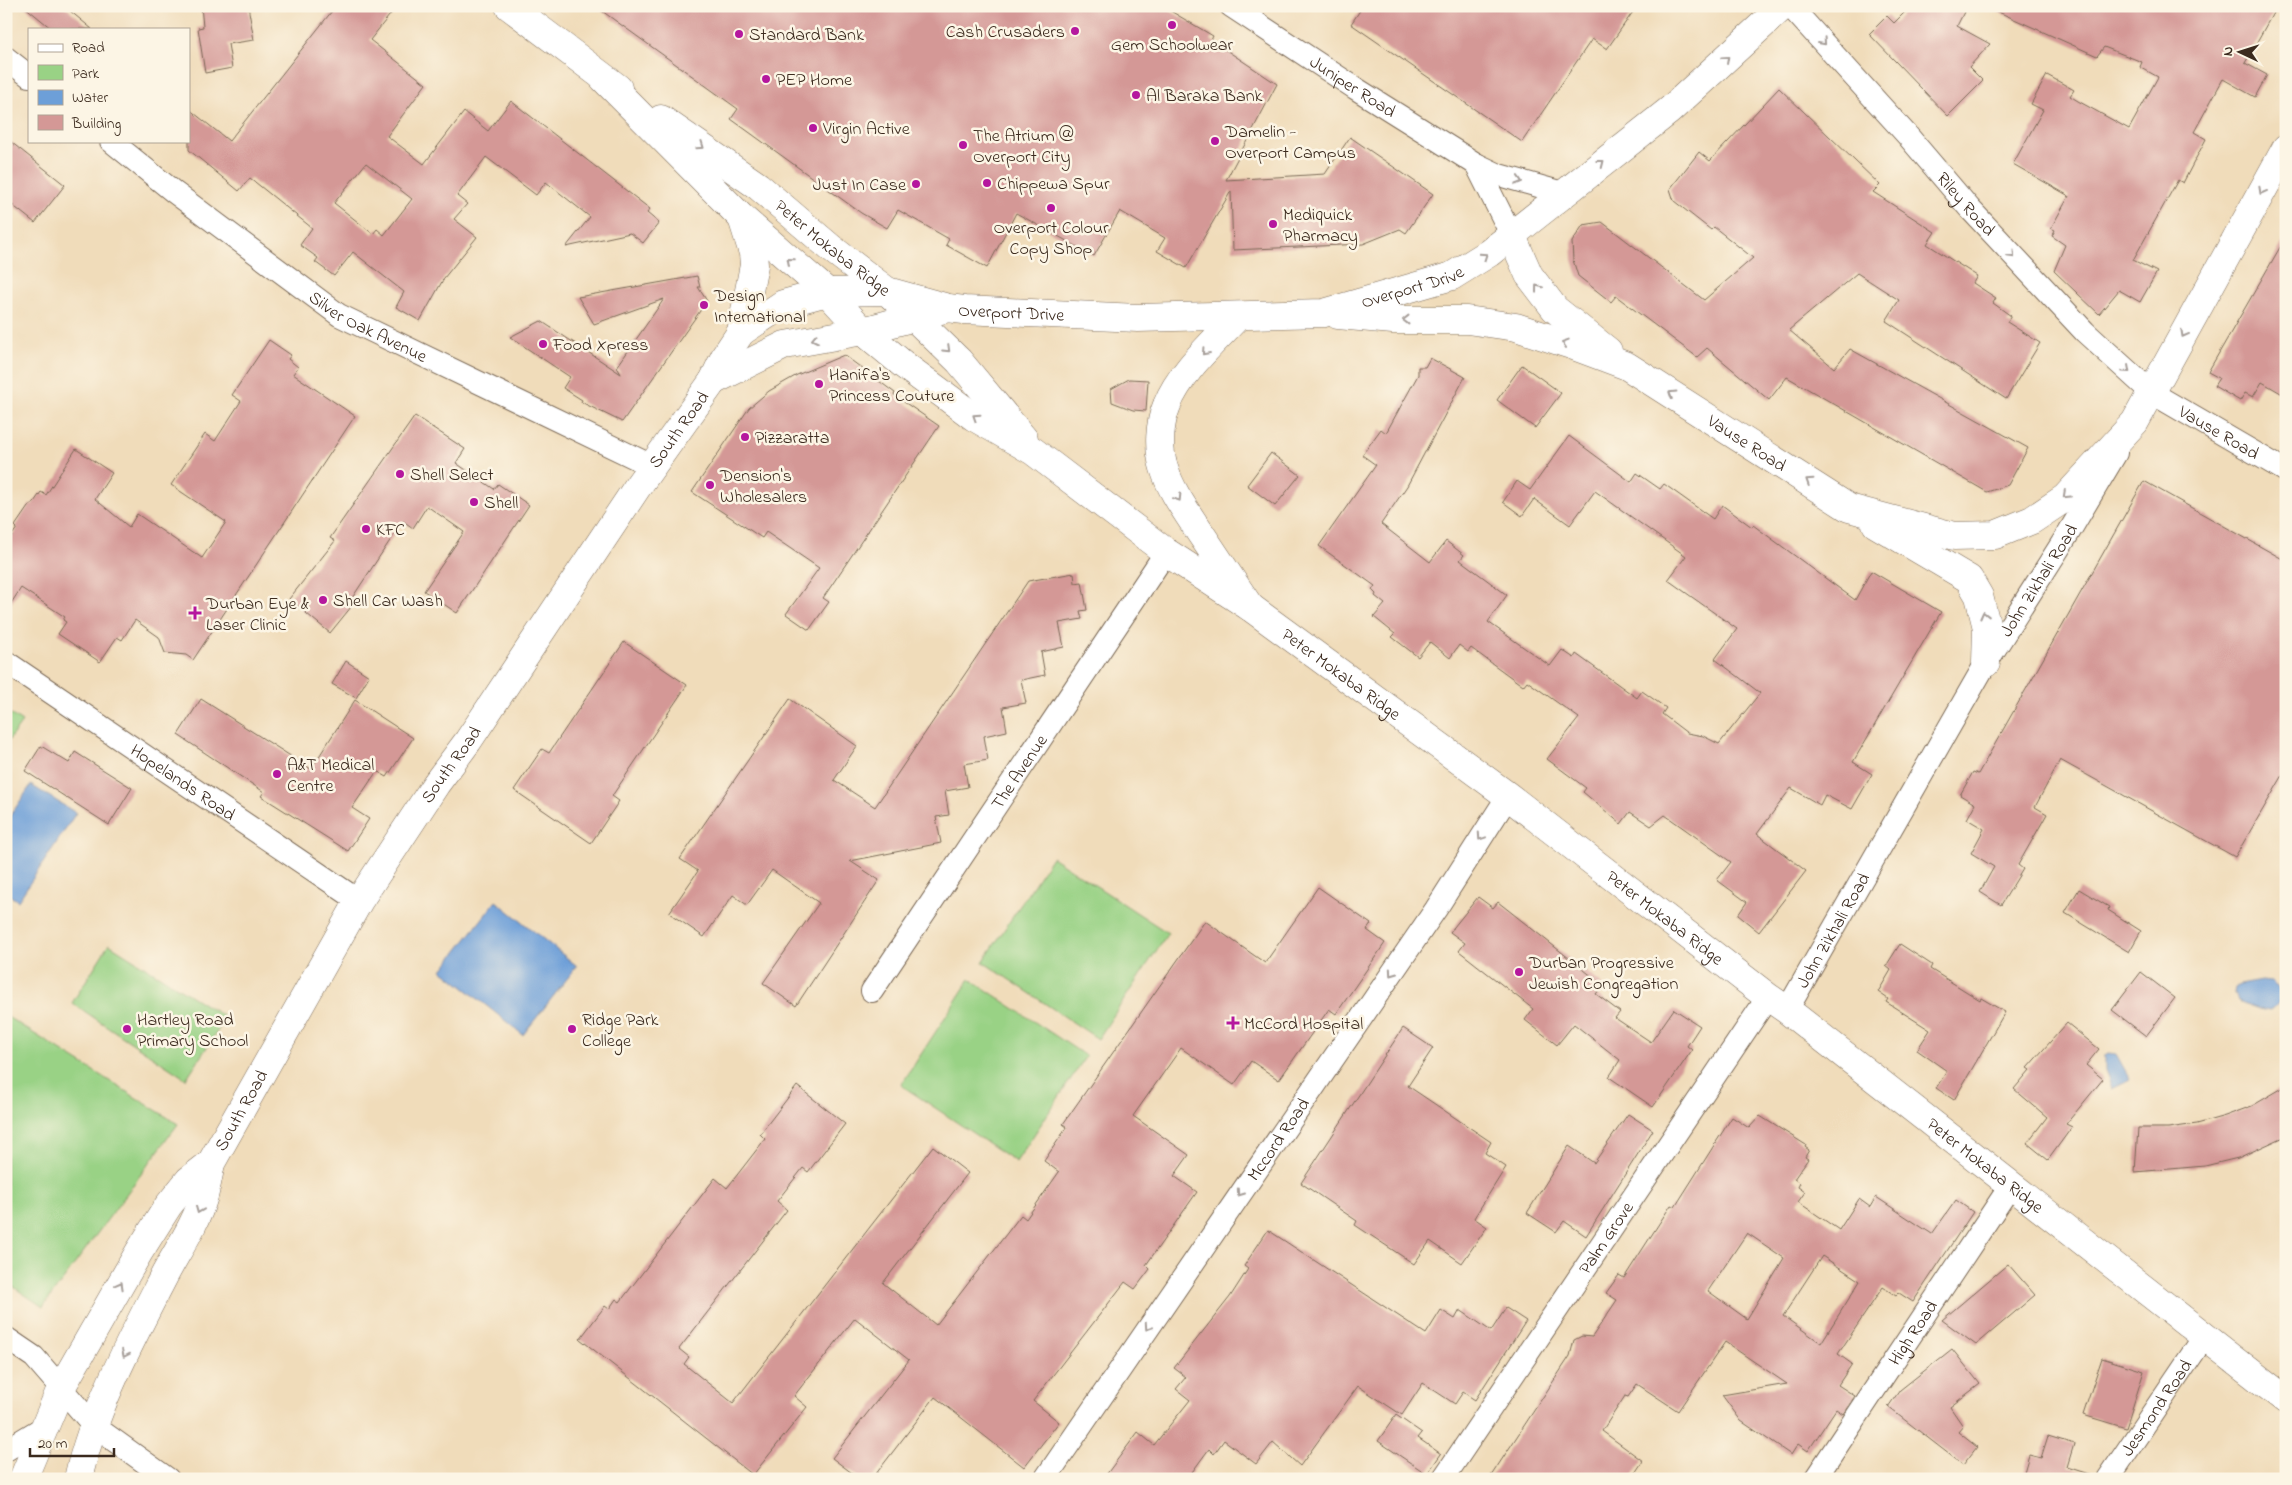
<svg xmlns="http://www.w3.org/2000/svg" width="2292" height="1485" font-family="'Indie Flower',sans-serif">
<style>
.green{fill:#99d285;stroke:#6a7e52}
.water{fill:#6d9fd8;stroke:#54647b}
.building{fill:#d49896;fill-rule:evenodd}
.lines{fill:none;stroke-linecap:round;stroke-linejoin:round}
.minor-casing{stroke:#7a6855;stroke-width:24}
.tertiary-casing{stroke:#7a6855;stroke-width:29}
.secondary-casing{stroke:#7a6855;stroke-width:29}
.minor{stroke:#fff;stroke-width:22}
.tertiary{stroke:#fff;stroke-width:28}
.secondary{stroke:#fff;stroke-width:28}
.oneway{stroke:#a79f9a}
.poi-dot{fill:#b5179e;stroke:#fcf5e5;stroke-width:2}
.labels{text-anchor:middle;stroke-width:5;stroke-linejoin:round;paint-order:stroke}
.poi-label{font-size:18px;fill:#3b2a1e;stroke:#fcf5e5;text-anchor:start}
.street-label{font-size:18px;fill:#3b2a1e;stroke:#fcf5e5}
</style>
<rect width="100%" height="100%" fill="#fcf5e5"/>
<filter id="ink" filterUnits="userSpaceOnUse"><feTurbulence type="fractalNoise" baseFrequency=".02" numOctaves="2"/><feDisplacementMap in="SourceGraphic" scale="10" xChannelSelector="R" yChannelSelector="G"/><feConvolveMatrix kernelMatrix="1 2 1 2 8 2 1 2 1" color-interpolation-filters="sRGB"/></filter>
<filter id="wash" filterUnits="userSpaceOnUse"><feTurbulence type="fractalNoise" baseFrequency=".0096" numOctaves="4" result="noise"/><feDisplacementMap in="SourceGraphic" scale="20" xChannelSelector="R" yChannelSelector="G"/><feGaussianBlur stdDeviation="1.12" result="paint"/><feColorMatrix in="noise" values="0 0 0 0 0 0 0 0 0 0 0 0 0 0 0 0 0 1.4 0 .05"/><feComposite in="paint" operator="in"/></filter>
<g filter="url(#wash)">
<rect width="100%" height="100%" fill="#f0dcba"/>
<path class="green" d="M6,711L22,722L6,744Z
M1052,857L1168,933L1098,1039L983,962Z
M109,944L226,1018L186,1079L72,1003Z
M970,979L1086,1056L1016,1162L901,1085Z
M6,1016L178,1124L43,1307L6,1282Z"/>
<path class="water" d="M31,785L76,813L18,901L6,893V822Z
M496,901L577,966L523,1035L442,970Z
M2261,981L2271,982L2282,991L2280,1003L2271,1011L2259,1009L2237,1001L2234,993L2235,988L2239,985Z
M2108,1053L2116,1054L2130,1079L2112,1088L2105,1070V1055Z"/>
<g id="blocks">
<path class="building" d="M24,6H64L92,29H52Z
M201,6H248L254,40L228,44L232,68L205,73L198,28L203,27Z
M336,6H397L370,40L426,84L387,136L424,164L464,112L488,131L511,101L650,209L647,213L659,223L643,243L630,233L566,247L590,217L546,182L536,195L486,157L457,196L467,204L454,219L477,237L444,278L420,321L396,307L404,292L353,252L334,276L315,262L318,258L300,245L312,228L250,178L239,191L189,150V109L229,141ZM366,163L412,199L384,235L377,229L373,234L334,203Z
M595,6H1162L1213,36L1211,40L1277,84L1226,180L1325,174L1350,137L1433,194L1406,233L1400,229L1363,244L1233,250L1231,191L1186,268L1157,251L1165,238L1120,211L1094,256L1016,213L987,268L946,245L949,239L898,210L887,228L861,213L731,119L738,109Z
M1363,6H1637L1607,49L1592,39L1522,142L1351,24Z
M1911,6H1967L1957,26L1990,44L1969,67L1983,81L1948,116L1869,34L1887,16L1894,23Z
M1985,6H2277L2245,63L2267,75L2255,97L2223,79L2194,132L2206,139L2183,183L2178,180L2133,260L2157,272L2140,302L2119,290L2099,314L2054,271L2065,245L2052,236L2055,230L2051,228L2069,196L2013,164L2043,110L2031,104L2047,75L2074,90L2070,96L2078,101L2129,129L2158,77L2140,67L2142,62L2104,47L2097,56Z
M1779,88L1880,185L1873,192L1935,232L1927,244L1977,276L1973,283L1996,298L1993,303L2011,316L2007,322L2040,343L2006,399L1886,321L1899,300L1857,273L1789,330L1834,368L1850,349L2028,448L2008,485L1987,492L1787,377L1769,400L1707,348L1697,357L1616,296L1611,302L1578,276L1573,260L1572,242L1583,225L1602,222L1704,300L1753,258L1714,227L1711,230L1674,201L1670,189L1699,152L1710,161Z
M6,138L65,185L35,223L6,200Z
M2286,237V396L2262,382L2253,397L2245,393L2240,401L2214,386L2219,378L2208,372Z
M697,276L700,287H698L707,301L622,422L581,402L582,400L563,388L570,377L510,337L541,321L621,374L617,367L664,299L594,324L578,297Z
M269,340L291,355L288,359L298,367L293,374L355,416L193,660L186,655L165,653L159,637L135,620L122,640L117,637L100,662L58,634L66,622L63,620L65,617L21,588L6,611V544L17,528L15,526L30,504L32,505L41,492L46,495L76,449L112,473L95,499L129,527L137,514L202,558L226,522L171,485L205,434L215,441L241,401L232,395Z
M844,355L895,393L894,395L939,426L823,598L829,602L809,630L786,614L819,568L766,532L762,538L692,492L749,408L769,391L797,375Z
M1430,358L1465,377L1407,486L1381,524L1430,562L1446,541L1464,555L1460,560L1507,595L1488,622L1550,666L1562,650L1574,658L1576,654L1637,698L1642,691L1666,708L1662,714L1687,733L1703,736L1719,744L1760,693L1715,659L1737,629L1668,580L1686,556L1595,491L1570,525L1534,499L1522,516L1503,502L1517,481L1530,490L1569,436L1631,482L1637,473L1660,489L1664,484L1713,519L1722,505L1752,527L1753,525L1855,600L1871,571L1941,612L1853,762L1872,774L1852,809L1825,795L1820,805L1791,788L1757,834L1806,871L1759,932L1738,915L1747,902L1717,880L1731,862L1665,815L1651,826L1630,812L1621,824L1583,792L1586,788L1547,759L1579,718L1527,681L1523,686L1471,648L1468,652L1459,645L1450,658L1430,642L1418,657L1392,637L1395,634L1374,617L1385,604L1375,596L1376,594L1372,590L1375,586L1319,546L1376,465L1362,455L1381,429L1386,433L1418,375V367H1425Z
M1522,365L1561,393L1535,428L1497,400Z
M1129,379L1148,380L1146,411L1133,410L1112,402L1111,389Z
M415,416L465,449L456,463L494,489L498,484L529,505L457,613L424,591L464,532L427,506L413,528L403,521L352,598L356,601L330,633L289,599L335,541L330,538Z
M1271,453L1300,475L1275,506L1247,485Z
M2144,481L2286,561V770L2235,857L2060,760L2035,807L2047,814L2018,865L2023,869L2001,905L1980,892L1994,867L1971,853L1984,829L1967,819L1975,804L1960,795L1973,772L1978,774Z
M1074,573L1075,583L1082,582L1087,610L1080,611L1082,619L1059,623L1064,647L1041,652L1045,675L1021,680L1026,703L1003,707L1007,731L984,736L988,760L964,764L968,787L945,791L949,815L936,817L941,843L850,861L879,880L796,1006L763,983L819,903L772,870L747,905L733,895L704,937L669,913L698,871L680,859L790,699L857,746L834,780L875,807L1028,581Z
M624,642L687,685L612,796L619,801L591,843L514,790L542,749L549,753Z
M346,661L369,676L356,698L332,684Z
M201,699L311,769L355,700L413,738L387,777L377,771L352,808L369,819L348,851L261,796L264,792L178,735Z
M41,746L69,763L75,752L132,788L109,825L25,771Z
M1318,887L1371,924L1367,930L1385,943L1336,1014L1329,1009L1279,1080L1251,1061L1234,1085L1181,1048L1133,1116L1189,1155L1174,1176L1197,1192L1146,1265L1150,1269L1135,1289L1125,1282L1033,1401L1059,1422L1024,1467L935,1397L872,1479H860L832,1458L909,1360L855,1318L794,1396L807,1407L753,1475L580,1339L605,1306L609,1309L616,1299L620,1302L715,1178L727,1188L765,1139L760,1134L797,1086L845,1124L808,1172L803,1168L777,1201L787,1210L679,1349L689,1357L684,1364L733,1403L933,1146L968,1173L883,1283L936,1325L1021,1215L1026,1219L1059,1172L1044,1161L1067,1127L1063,1124L1205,921L1265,963Z
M2079,889L2109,907L2108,910L2141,931L2129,952L2065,913Z
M1478,897L1493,908L1498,902L1603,985L1596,994L1620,1012L1615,1018L1651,1042L1674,1009L1700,1026L1687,1046L1692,1050L1653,1107L1609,1077L1620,1060L1574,1024L1557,1045L1525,1020L1533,1009L1459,951L1465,943L1450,932Z
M1900,944L1932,965L1930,969L1980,1000L1981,998L2005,1012L1954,1100L1936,1088L1947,1071L1917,1050L1930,1030L1886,1002L1888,999L1878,992L1891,970L1886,966Z
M2141,972L2175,998L2146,1036L2112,1010Z
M2067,1023L2099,1049L2086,1065L2103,1079L2066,1124L2072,1127L2048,1160L2027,1143L2047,1117L2014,1089L2030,1070L2027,1068Z
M1403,1028L1433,1048L1408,1086L1491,1142L1485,1153L1506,1167L1474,1218L1487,1227L1462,1263L1430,1241L1414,1264L1355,1225L1357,1221L1301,1183Z
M2286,1086V1136L2238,1158L2205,1166L2135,1172L2138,1128H2168L2197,1124L2225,1116L2252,1106Z
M1628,1114L1653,1130L1586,1236L1564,1221L1556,1232L1527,1213L1569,1146L1594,1163Z
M1760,1116L1806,1145L1805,1147L1809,1150L1805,1157L1808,1159L1794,1179L1800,1183L1798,1187L1805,1192L1798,1202L1839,1230L1859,1199L1870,1207L1876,1197L1932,1234L1956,1200L1973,1212L1913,1302L1899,1293L1896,1296L1883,1287L1838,1354L1852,1364L1838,1385L1855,1396L1843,1414L1836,1409L1808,1451L1798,1444L1791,1455L1741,1421L1722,1395L1787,1384L1725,1342L1678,1411L1637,1384L1628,1397L1625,1396L1602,1431L1643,1461L1631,1479H1489L1570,1356L1574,1340L1582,1336L1592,1337L1617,1300L1606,1293L1619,1275L1624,1278L1671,1205L1675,1207L1732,1117L1749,1128ZM1747,1233L1784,1258L1747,1319L1708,1291ZM1822,1256L1860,1281L1821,1343L1783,1316Z
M1268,1230L1426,1334L1441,1310L1455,1319L1460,1310L1491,1331L1506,1308L1526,1321L1475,1400L1463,1392L1455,1404L1423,1383L1402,1415L1358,1386L1300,1466L1273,1442L1256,1464L1224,1440L1214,1454L1209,1449L1187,1479H1103L1138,1432L1154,1445L1190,1400L1176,1389L1186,1377L1174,1368L1230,1297L1248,1269L1244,1266Z
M2008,1264L2035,1295L1976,1345L1942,1320Z
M1952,1349L1980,1384L1950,1407L1963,1426L1958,1432L1977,1447L1963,1465L1888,1407L1900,1390Z
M2102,1358L2144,1371L2126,1428L2083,1415Z
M1396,1415L1422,1433L1418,1438L1441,1454L1427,1474L1378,1441Z
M2048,1436L2074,1444L2067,1467L2089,1474L2088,1479H2022L2029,1455L2041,1458Z"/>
</g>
</g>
<g filter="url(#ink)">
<use href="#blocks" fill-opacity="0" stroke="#7a6855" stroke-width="1"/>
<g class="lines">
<g class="minor-casing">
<g id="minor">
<path id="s1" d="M1231,6L1355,88L1476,164L1499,175L1563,193"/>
<path id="s2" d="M1790,6L1907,135L1970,209L2085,332L2152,393L2286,471"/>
<path d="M6,58L29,76"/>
<path id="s3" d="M111,141L174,192L339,315L652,466"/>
<path d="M1476,164L1511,234"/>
<path id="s4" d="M6,662L359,901"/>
<path id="s5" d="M872,991L1166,552"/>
<path id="s6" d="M1787,1010L1986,663L2066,537L2116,453"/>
<path d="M6,1338L34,1357L94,1426L168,1479"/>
<path d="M6,1450L44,1427"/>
<path id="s7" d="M1045,1479L1436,909L1508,796"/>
<path id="s8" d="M1443,1479L1768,997"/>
<path id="s9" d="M1815,1479L2011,1185"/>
<path id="s10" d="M2108,1479L2204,1337"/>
</g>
</g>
<g class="tertiary-casing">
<g id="tertiary">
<path d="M509,6L618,88"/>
<path id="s11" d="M604,79L742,218L827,292L863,331L904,365L974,417L1033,451L1166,552L1250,607L1508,796L1768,997L1787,1010L2286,1400"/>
<path id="s12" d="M661,119L758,186L832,249L887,291L959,361L1024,439"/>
</g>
</g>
<g class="secondary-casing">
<g id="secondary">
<path d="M1511,234L1529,275L1555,309L1608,351"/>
<path id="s13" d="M1338,315L1393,320H1467L1516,327L1571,345L1627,366L1849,508L1954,536L1995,535L2032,520L2065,498L2135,422L2286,148"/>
<path d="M1238,316C1215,341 1179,373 1167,405C1159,424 1158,449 1164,468C1171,491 1186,511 1199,531C1216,556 1233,582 1250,607"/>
<path d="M741,332L754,265L753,253L742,218"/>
<path d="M713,381L785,345L863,331L948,308"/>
<path d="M1876,524L1969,579L1979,596L1987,628L1986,663"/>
<path d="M23,1479L61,1388L139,1252L168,1206L189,1180L211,1163"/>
<path id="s14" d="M78,1479C93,1411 131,1340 163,1278C177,1251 195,1226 204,1196C207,1185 209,1174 211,1163L359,901L436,784L468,741L638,486L713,381L725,356L741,332L783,304L827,292L887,291L948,308L964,310L1138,318L1324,313L1452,276L1489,253L1670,110L1783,6"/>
</g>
</g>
<use href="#minor" class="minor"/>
<use href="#tertiary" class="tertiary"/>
<use href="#secondary" class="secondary"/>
</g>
<defs><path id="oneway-chevron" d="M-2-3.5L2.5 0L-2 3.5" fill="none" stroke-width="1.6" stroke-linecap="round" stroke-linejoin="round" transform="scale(1.25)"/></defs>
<g class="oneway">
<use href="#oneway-chevron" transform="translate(1823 42) rotate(48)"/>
<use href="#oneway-chevron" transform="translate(1726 59) rotate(-42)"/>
<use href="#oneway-chevron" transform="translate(701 146) rotate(35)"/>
<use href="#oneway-chevron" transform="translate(1601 163) rotate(-38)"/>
<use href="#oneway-chevron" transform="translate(1519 181) rotate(17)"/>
<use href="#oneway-chevron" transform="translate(2262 191) rotate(119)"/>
<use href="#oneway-chevron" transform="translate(2012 255) rotate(47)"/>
<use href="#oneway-chevron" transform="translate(1484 256) rotate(-34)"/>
<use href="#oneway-chevron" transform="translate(790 261) rotate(-139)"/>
<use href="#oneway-chevron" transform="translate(1538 288) rotate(-127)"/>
<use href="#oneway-chevron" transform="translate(1406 320) rotate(180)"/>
<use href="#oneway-chevron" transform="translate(2184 334) rotate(119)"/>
<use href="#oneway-chevron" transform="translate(815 339) rotate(168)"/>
<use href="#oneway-chevron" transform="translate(1565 343) rotate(-162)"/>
<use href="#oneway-chevron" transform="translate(947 349) rotate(44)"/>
<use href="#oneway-chevron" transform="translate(1205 352) rotate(132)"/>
<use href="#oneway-chevron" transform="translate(2127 370) rotate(42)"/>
<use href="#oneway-chevron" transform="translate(1672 394) rotate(-148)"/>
<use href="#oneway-chevron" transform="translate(976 417) rotate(-147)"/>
<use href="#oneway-chevron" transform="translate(1809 481) rotate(-147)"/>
<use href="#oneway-chevron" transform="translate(2066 495) rotate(137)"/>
<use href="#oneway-chevron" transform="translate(1178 498) rotate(58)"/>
<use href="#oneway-chevron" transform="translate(1984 615) rotate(-104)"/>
<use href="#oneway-chevron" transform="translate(1481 837) rotate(124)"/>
<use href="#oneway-chevron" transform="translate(1392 973) rotate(125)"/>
<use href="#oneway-chevron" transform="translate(1240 1193) rotate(125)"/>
<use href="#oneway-chevron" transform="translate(199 1210) rotate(112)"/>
<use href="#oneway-chevron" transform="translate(120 1285) rotate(-61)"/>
<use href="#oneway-chevron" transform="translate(1148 1327) rotate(124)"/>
<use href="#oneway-chevron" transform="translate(125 1354) rotate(116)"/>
</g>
</g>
<g class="poi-dot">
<circle cx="1172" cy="25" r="5"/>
<circle cx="1075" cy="31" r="5"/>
<circle cx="739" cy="34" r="5"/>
<circle cx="766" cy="79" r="5"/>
<circle cx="1136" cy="95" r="5"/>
<circle cx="813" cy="128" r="5"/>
<circle cx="1215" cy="141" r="5"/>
<circle cx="963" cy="145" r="5"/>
<circle cx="987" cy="183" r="5"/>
<circle cx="916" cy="184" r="5"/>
<circle cx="1051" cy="208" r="5"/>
<circle cx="1273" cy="224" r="5"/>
<circle cx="704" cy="305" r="5"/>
<circle cx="543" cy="344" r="5"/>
<circle cx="819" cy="384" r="5"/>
<circle cx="745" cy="437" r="5"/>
<circle cx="400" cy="474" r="5"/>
<circle cx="710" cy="485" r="5"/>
<circle cx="474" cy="502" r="5"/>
<circle cx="366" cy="529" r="5"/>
<circle cx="323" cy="600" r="5"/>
<path d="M192.5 605.5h5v5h5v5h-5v5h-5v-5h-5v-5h5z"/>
<circle cx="277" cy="774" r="5"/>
<circle cx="1519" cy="972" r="5"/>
<path d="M1230.5 1015.5h5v5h5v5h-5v5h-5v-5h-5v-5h5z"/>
<circle cx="127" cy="1029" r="5"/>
<circle cx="572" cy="1029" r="5"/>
</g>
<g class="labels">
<g class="poi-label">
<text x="1065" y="37" text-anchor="end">Cash Crusaders</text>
<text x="749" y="40">Standard Bank</text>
<text x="1172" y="50" text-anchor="middle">Gem Schoolwear</text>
<text x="776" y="85">PEP Home</text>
<text x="1146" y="101">Al Baraka Bank</text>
<text x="823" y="134">Virgin Active</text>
<text x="1225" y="137">Damelin -<tspan x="1225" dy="21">Overport Campus</tspan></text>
<text x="973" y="141">The Atrium @<tspan x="973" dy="21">Overport City</tspan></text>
<text x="997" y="189">Chippewa Spur</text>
<text x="906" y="190" text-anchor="end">Just In Case</text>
<text x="1283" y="220">Mediquick<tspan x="1283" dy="21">Pharmacy</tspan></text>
<text x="1051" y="233" text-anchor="middle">Overport Colour<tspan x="1051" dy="21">Copy Shop</tspan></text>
<text x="714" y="301">Design<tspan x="714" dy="21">International</tspan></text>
<text x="553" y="350">Food Xpress</text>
<text x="829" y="380">Hanifa's<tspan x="829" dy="21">Princess Couture</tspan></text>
<text x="755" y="443">Pizzaratta</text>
<text x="410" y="480">Shell Select</text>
<text x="720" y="481">Dension's<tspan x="720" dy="21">Wholesalers</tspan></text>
<text x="484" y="508">Shell</text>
<text x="376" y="535">KFC</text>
<text x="333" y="606">Shell Car Wash</text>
<text x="206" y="609">Durban Eye &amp;<tspan x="206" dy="21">Laser Clinic</tspan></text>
<text x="287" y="770">A&amp;T Medical<tspan x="287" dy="21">Centre</tspan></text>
<text x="1529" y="968">Durban Progressive<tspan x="1529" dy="21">Jewish Congregation</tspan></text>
<text x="137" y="1025">Hartley Road<tspan x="137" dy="21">Primary School</tspan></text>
<text x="582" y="1025">Ridge Park<tspan x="582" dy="21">College</tspan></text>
<text x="1244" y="1029">McCord Hospital</text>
</g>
<g class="street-label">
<text dy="6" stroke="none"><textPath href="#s1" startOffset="146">Juniper Road</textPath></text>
<text dy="6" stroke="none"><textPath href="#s2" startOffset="265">Riley Road</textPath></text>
<text dy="6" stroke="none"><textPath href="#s12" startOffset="215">Peter Mokaba Ridge</textPath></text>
<text dy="6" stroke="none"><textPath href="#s14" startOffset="2019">Overport Drive</textPath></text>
<text dy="6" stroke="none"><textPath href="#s14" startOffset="1614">Overport Drive</textPath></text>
<text dy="6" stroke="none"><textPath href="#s3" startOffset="318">Silver Oak Avenue</textPath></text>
<text dy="6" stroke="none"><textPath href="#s14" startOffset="1215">South Road</textPath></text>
<text dy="6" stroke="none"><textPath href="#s2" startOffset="608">Vause Road</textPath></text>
<text dy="6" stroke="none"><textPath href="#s13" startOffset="439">Vause Road</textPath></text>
<text dy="6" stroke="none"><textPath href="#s6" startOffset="498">John Zikhali Road</textPath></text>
<text dy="6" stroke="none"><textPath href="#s11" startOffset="951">Peter Mokaba Ridge</textPath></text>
<text dy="6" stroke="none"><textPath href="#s14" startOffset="810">South Road</textPath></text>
<text dy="6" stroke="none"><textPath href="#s5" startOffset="264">The Avenue</textPath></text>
<text dy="6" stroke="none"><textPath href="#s4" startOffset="214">Hopelands Road</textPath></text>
<text dy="6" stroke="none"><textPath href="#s11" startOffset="1356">Peter Mokaba Ridge</textPath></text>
<text dy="6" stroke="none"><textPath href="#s6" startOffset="92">John Zikhali Road</textPath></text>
<text dy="6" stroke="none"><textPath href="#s14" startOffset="405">South Road</textPath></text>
<text dy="6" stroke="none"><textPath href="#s7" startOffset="412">Mccord Road</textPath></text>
<text dy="6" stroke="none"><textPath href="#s11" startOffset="1761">Peter Mokaba Ridge</textPath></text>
<text dy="6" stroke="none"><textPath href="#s8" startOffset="291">Palm Grove</textPath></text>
<text dy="6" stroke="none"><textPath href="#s9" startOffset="176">High Road</textPath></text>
<text dy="6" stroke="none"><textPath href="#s10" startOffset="86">Jesmond Road</textPath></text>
</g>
</g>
<rect width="2292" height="1485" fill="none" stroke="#fcf5e5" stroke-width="25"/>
<rect x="28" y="28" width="162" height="115" fill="#fcf5e5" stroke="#afa495"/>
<rect x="38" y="44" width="25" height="8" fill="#ffffff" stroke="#afa495"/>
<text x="72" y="52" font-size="15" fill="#3b2a1e">Road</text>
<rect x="38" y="65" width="25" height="15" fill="#99d285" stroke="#afa495"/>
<text x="72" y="78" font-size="15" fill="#3b2a1e">Park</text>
<rect x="38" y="90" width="25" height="15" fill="#6d9fd8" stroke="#afa495"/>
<text x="72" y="102" font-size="15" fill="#3b2a1e">Water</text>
<rect x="38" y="115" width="25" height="15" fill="#d49896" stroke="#afa495"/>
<text x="72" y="128" font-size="15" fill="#3b2a1e">Building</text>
<g transform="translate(2240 52) rotate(274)" stroke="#fcf5e5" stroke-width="4" paint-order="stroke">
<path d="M0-4L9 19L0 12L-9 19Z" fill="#3b2a1e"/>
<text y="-8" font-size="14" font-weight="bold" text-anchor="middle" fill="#3b2a1e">N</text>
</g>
<path d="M30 1448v8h84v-8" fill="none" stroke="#3b2a1e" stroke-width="2.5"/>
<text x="38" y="1448" font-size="15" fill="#3b2a1e" stroke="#fcf5e5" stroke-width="4" paint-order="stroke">20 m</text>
</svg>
